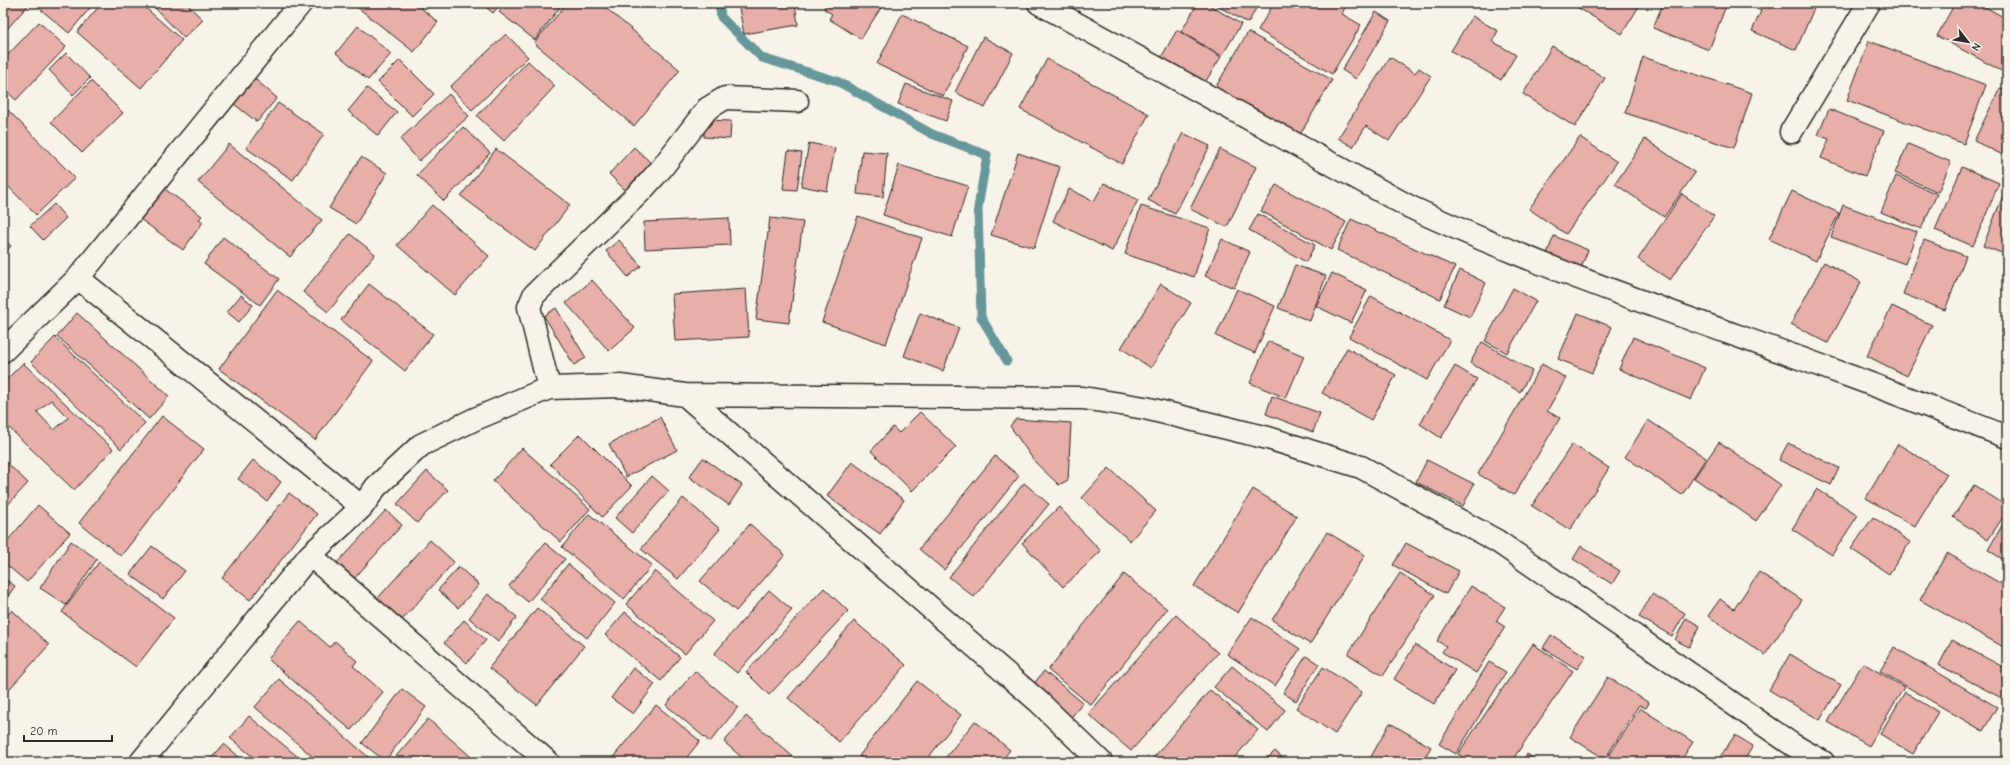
<svg xmlns="http://www.w3.org/2000/svg" width="2010" height="765" font-family="'Comic Neue',sans-serif">
<style>
.lines{fill:none;stroke-linecap:round;stroke-linejoin:round}
.stream{stroke:#66979b;stroke-width:9}
.building{fill:#e8aea8;stroke:#2b2b2b;fill-rule:evenodd}
.minor-casing{stroke:#2b2b2b;stroke-width:25}
.minor{stroke:#f7f3e8;stroke-width:22}
</style>
<rect width="100%" height="100%" fill="#f7f3e8"/>
<filter id="ink" filterUnits="userSpaceOnUse"><feTurbulence type="fractalNoise" baseFrequency=".025" numOctaves="2"/><feDisplacementMap in="SourceGraphic" scale="8" xChannelSelector="R" yChannelSelector="G"/><feConvolveMatrix kernelMatrix="1 2 1 2 8 2 1 2 1" color-interpolation-filters="sRGB"/></filter>
<g filter="url(#ink)">
<g class="lines">
<path class="stream" d="M719,3L721,17L762,58L837,81L932,134L987,155L978,208L981,317L1007,361"/>
</g>
<path class="building" d="M3,3H30L7,29L3,25Z
M43,3H94L69,33L39,8Z
M102,3H140L182,40L141,88L77,32Z
M150,3H186L203,20L184,38Z
M352,3H415L438,22L414,52Z
M481,3H501L493,13Z
M506,3H563L535,40L499,12Z
M567,3H600L680,70L634,126L534,43Z
M738,3H795L798,25L744,34Z
M826,3H884L861,39L829,19L832,14L824,9Z
M1198,3H1206L1241,24L1222,56L1181,32Z
M1212,3H1259L1248,23Z
M1274,3H1338L1345,7L1342,14L1361,25L1332,74L1258,30Z
M1570,3H1641L1622,34Z
M1663,3H1727L1709,50L1653,28Z
M1753,3H1807L1815,6L1796,50L1752,31L1761,11L1752,7Z
M1955,3H1978L2007,19V74L1937,36Z
M1376,12L1390,21L1356,79L1342,70Z
M902,14L968,46L943,96L877,64Z
M1472,16L1498,31L1492,41L1516,55L1501,80L1451,51Z
M39,22L66,47L16,100L3,88V60Z
M358,26L391,54L368,80L336,53Z
M1177,30L1221,57L1202,87L1159,61Z
M1248,32L1332,80L1295,143L1211,95Z
M506,34L528,57L472,110L450,87Z
M983,37L1013,53L985,108L955,92Z
M1869,41L1986,85L1964,144L1847,100Z
M1552,46L1605,78L1575,127L1523,94Z
M66,53L90,78L73,95L49,70Z
M1390,57L1415,73L1419,68L1431,76L1389,141L1366,126L1353,147L1338,138Z
M1643,57L1752,93L1734,148L1625,113Z
M1047,59L1149,114L1122,164L1020,109Z
M400,60L434,94L412,116L378,82Z
M528,61L555,86L504,141L477,116Z
M255,79L277,98L257,122L234,104Z
M91,81L123,113L82,153L51,122Z
M906,84L953,101L946,121L898,104Z
M367,88L397,112L378,136L348,111Z
M2000,88L2007,91V157L1974,141Z
M449,94L469,116L419,161L400,139Z
M278,103L324,134L293,180L246,148Z
M3,105L75,178L36,215L3,181Z
M1829,109L1884,131L1865,176L1821,158L1829,139L1818,135Z
M704,120L731,121L730,139L704,137Z
M463,127L490,153L444,201L417,175Z
M1183,133L1210,146L1175,214L1148,200Z
M1580,137L1617,162L1566,234L1529,209Z
M1645,139L1695,173L1664,217L1615,184Z
M809,143L835,148L827,191L801,186Z
M229,144L322,220L290,257L198,182Z
M1908,144L1951,162L1938,192L1895,173Z
M634,147L651,163L625,190L609,174Z
M496,149L570,205L535,251L461,196Z
M1220,149L1256,167L1227,227L1190,209Z
M788,151L802,153L797,190L783,189Z
M862,151L887,153L883,197L857,194Z
M1018,153L1060,167L1034,248L991,235Z
M361,157L387,173L356,224L329,208Z
M899,165L968,186L952,237L883,215Z
M1962,167L1999,183L1973,246L1935,230Z
M1896,176L1937,194L1921,229L1881,212Z
M1104,183L1138,200L1112,251L1053,221L1069,189L1094,201Z
M1276,185L1346,222L1331,250L1261,211Z
M162,187L202,216L199,219L203,222L183,250L140,219Z
M1792,191L1839,213L1816,261L1769,239Z
M2004,193L2007,194V255L1983,246Z
M1682,194L1714,216L1670,280L1638,259Z
M54,204L66,218L43,240L30,226Z
M432,205L489,256L455,295L397,245Z
M1843,205L1917,232L1905,264L1831,237Z
M1141,206L1210,228L1194,277L1125,254Z
M1258,214L1315,245L1306,262L1249,230Z
M858,216L922,238L886,344L822,322Z
M729,218L730,245L645,249L644,222Z
M770,218L803,222L789,323L756,319Z
M1351,219L1455,267L1440,299L1337,250Z
M350,234L375,254L328,312L303,292Z
M1554,236L1588,250L1578,276L1544,261Z
M223,237L279,279L260,305L204,264Z
M3,239L11,246L3,255Z
M1222,239L1250,252L1234,288L1205,276Z
M619,240L641,266L628,277L606,251Z
M1924,240L1966,256L1945,310L1903,294Z
M1824,262L1861,282L1828,343L1791,324Z
M1295,265L1326,276L1310,321L1278,308Z
M1460,270L1486,283L1470,317L1444,305Z
M1332,273L1367,290L1351,323L1316,306Z
M592,280L635,328L609,351L566,303Z
M369,284L433,334L405,371L341,320Z
M1161,284L1191,303L1151,368L1121,348Z
M1513,288L1536,301L1507,353L1485,341Z
M746,289L749,337L675,341L672,294Z
M1237,289L1275,306L1255,353L1216,336Z
M277,290L373,361L315,440L219,369Z
M241,295L253,305L239,322L227,312Z
M1371,296L1450,340L1427,380L1349,337Z
M1892,306L1932,325L1907,376L1867,356Z
M556,308L586,358L574,365L544,316Z
M77,313L169,396L149,419L57,336Z
M920,313L959,328L943,371L904,356Z
M1578,313L1612,327L1592,373L1558,359Z
M55,337L145,423L121,449L31,362Z
M1633,337L1705,368L1691,400L1619,369Z
M1268,341L1304,356L1286,398L1250,383Z
M1482,342L1532,371L1520,392L1470,363Z
M1347,348L1396,375L1371,420L1322,393Z
M23,363L113,449L74,490L3,422V383ZM51,400L68,418L54,430L37,412Z
M1542,364L1566,378L1547,411L1560,418L1514,495L1478,474Z
M1455,366L1477,379L1441,438L1420,424Z
M1272,396L1320,413L1313,432L1266,414Z
M920,412L956,447L912,491L871,451L893,427L899,433Z
M162,416L204,449L121,556L79,523Z
M660,417L677,450L626,477L609,444Z
M1016,419L1071,423L1068,480L1059,485L1035,462L1010,426Z
M1648,420L1706,458L1682,495L1625,457Z
M580,434L632,486L602,517L550,464Z
M1719,442L1781,485L1756,521L1694,478Z
M1788,443L1839,468L1831,485L1779,460Z
M1572,444L1609,468L1570,530L1532,506Z
M1898,444L1947,474L1915,527L1866,498Z
M522,448L590,509L561,542L493,481Z
M995,456L1019,476L944,570L919,549Z
M703,458L742,485L729,505L689,477Z
M3,459L28,483L3,510Z
M253,460L281,482L267,501L238,479Z
M1427,460L1474,484L1463,506L1416,482Z
M852,462L904,500L880,534L827,496Z
M1109,468L1156,511L1130,541L1082,498Z
M427,471L448,490L417,523L397,504Z
M652,476L669,491L632,533L615,518Z
M1024,483L1049,504L974,597L949,577Z
M1974,485L2007,506V511L1988,540L1953,517Z
M1253,489L1297,516L1238,613L1194,586Z
M1817,489L1858,515L1832,555L1792,529Z
M289,493L317,514L250,600L222,578Z
M683,498L720,529L678,579L641,549Z
M38,505L70,533L27,582L3,562V546Z
M1059,507L1101,551L1063,587L1022,543Z
M386,510L402,525L352,581L335,565Z
M589,514L652,565L624,599L562,547Z
M1873,517L1910,542L1889,574L1851,549Z
M2004,522L2007,524V562L1988,550Z
M750,524L785,555L736,611L700,581Z
M1327,532L1365,555L1310,644L1272,620Z
M430,540L454,562L401,621L377,599Z
M71,541L97,559L66,605L40,588Z
M545,543L565,559L528,602L509,586Z
M1406,543L1459,571L1446,594L1393,565Z
M152,546L185,571L163,599L130,574Z
M1581,546L1620,571L1612,584L1573,559Z
M1947,553L2007,587V649L1920,600Z
M99,562L174,618L136,667L62,612Z
M568,564L615,603L587,638L540,599Z
M459,567L479,585L458,608L438,590Z
M655,571L713,621L685,654L626,604Z
M1759,572L1802,600L1765,655L1708,616L1720,599L1734,609Z
M1400,573L1435,595L1383,676L1348,654Z
M1124,574L1167,609L1091,705L1048,670Z
M3,578L15,586L3,603Z
M1471,586L1505,607L1496,621L1505,627L1476,673L1442,652L1446,646L1437,641Z
M824,588L848,611L769,695L746,672Z
M769,590L792,610L737,673L714,654Z
M488,594L517,617L498,642L469,618Z
M1652,594L1685,613L1672,636L1639,617Z
M537,608L584,646L537,705L489,668Z
M12,610L49,645L3,696V620Z
M625,612L680,657L661,681L605,635Z
M1176,615L1218,653L1131,751L1088,714Z
M1252,617L1300,649L1275,686L1227,654Z
M1686,618L1700,626L1689,647L1675,640Z
M464,620L486,640L467,663L444,643Z
M300,621L330,647L335,641L357,661L353,666L383,692L351,730L268,659Z
M854,621L906,665L839,742L788,698Z
M1551,635L1586,656L1577,669L1543,648Z
M1952,640L2007,669V701L1939,665Z
M1533,644L1573,671L1511,762H1470L1458,754Z
M1415,645L1455,670L1434,704L1394,679Z
M1894,647L1997,707L1983,731L1880,671Z
M1790,654L1841,685L1820,720L1769,690Z
M1306,656L1319,664L1296,701L1283,693Z
M1489,662L1506,672L1456,754L1439,744Z
M1863,663L1904,687L1869,746L1828,722Z
M1232,666L1285,710L1268,732L1214,687Z
M1323,667L1362,692L1335,734L1296,708Z
M633,668L655,684L633,714L611,698Z
M695,671L738,707L710,742L666,705Z
M1044,671L1083,703L1068,721L1029,690Z
M1608,677L1649,703L1646,708L1639,705L1605,759L1570,737Z
M279,679L374,762H319L255,707Z
M917,681L961,715L925,762H866L859,756Z
M402,689L426,707L385,761L362,743Z
M1210,690L1258,730L1231,762H1150Z
M1905,692L1938,712L1913,754L1880,734Z
M656,705L700,741L683,762H609Z
M1640,708L1693,742L1680,762H1605Z
M249,716L304,762H259L230,738Z
M746,716L799,762H747L724,742Z
M428,719L477,762H391Z
M975,721L1010,750L1001,762H942Z
M1390,723L1431,747L1422,762H1368Z
M1735,735L1753,746L1743,762H1728L1720,757Z
M224,744L245,762H208Z
M1275,751L1287,762H1264Z
M1527,754L1539,762H1522Z"/>
<g class="lines">
<g class="minor-casing">
<path id="minor" d="M1039,3L1408,206C1548,272 1696,320 1841,373C1897,393 1952,416 2007,437
M1791,132L1869,3
M78,278L362,507
M3,351L78,278L301,3
M549,388L529,307L534,295L643,189L661,169L707,109L725,98L797,101
M685,395L1039,702L1101,762
M310,555L548,762
M141,762L310,555L362,507L376,487L421,445L475,419L549,388L620,386L685,395L1083,398L1145,408L1268,438L1361,467L1497,541L1793,745L1823,762"/>
</g>
<use href="#minor" class="minor"/>
</g>
</g>
<rect width="2010" height="765" fill="none" stroke="#f7f3e8" stroke-width="16"/>
<rect x="8" y="8" width="1994" height="749" fill="none" stroke="#2b2b2b" stroke-width="1.5" filter="url(#ink)"/>
<g transform="translate(1968 42) rotate(121)" stroke="#f7f3e8" stroke-width="3" paint-order="stroke">
<path d="M0-3L7 15L0 10L-7 15Z" fill="#2b2b2b"/>
<text y="-6" font-size="11" font-weight="bold" text-anchor="middle" fill="#2b2b2b">N</text>
</g>
<path d="M24 735v6h88v-6" fill="none" stroke="#2b2b2b" stroke-width="2"/>
<text x="30" y="735" font-size="12" fill="#2b2b2b" stroke="#f7f3e8" stroke-width="3" paint-order="stroke">20 m</text>
</svg>
